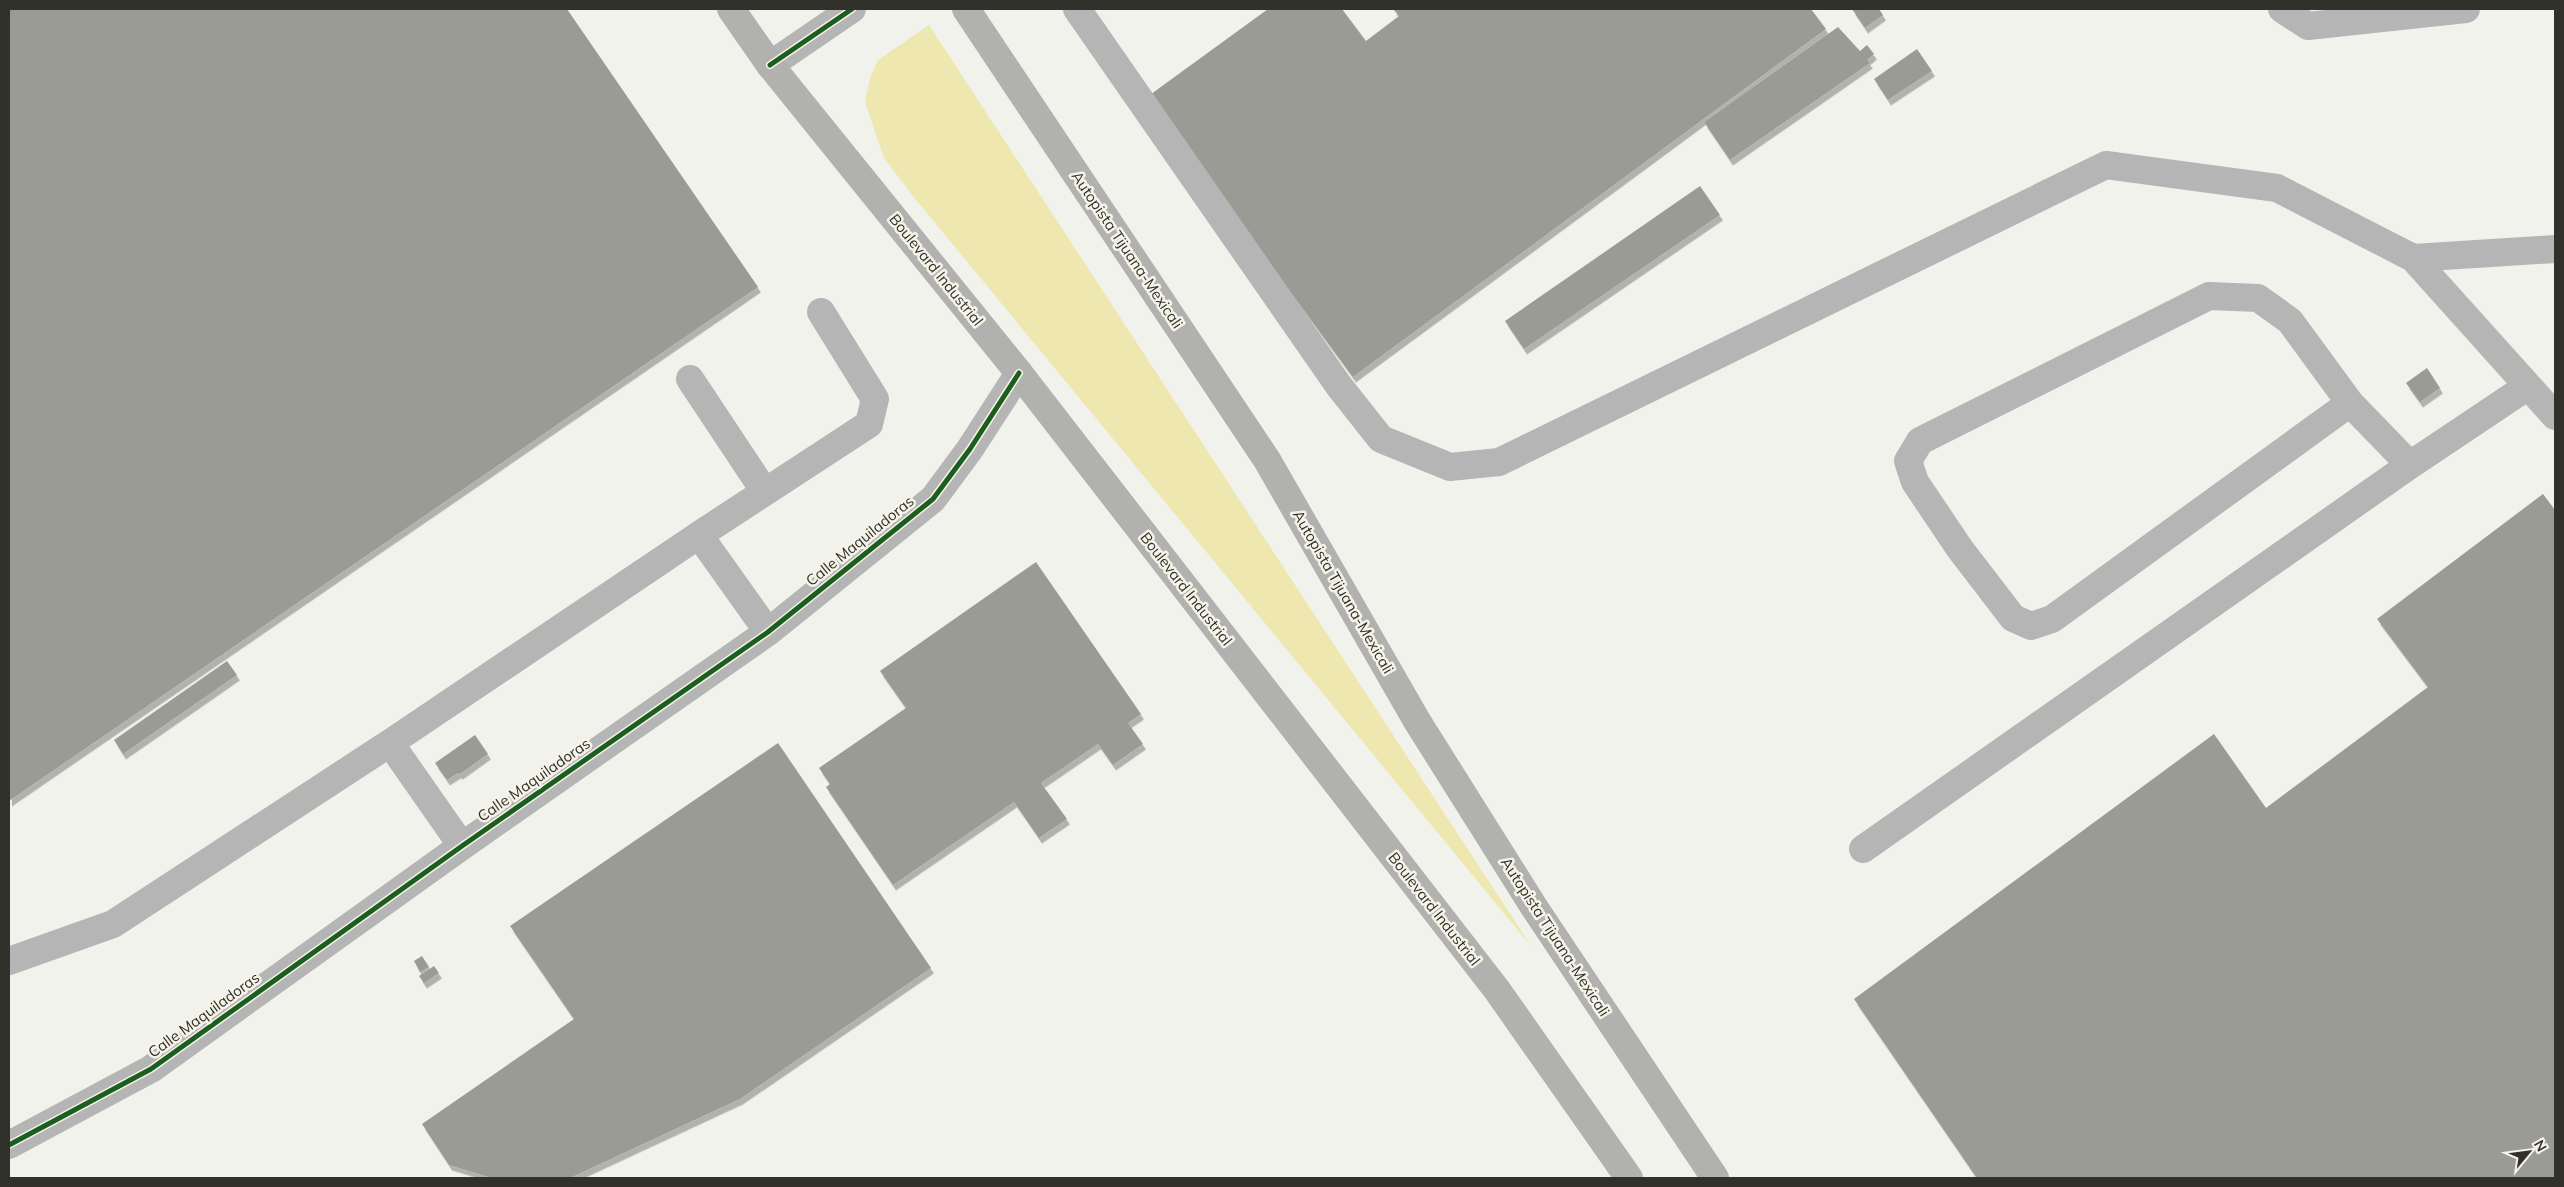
<svg xmlns="http://www.w3.org/2000/svg" width="2564" height="1187" font-family="Mulish,sans-serif">
<style>
.green{fill:#eee7af}
.building{fill:#9b9b96;filter:url(#shadow)}
.lines{fill:none;stroke-linecap:round;stroke-linejoin:round}
.minor{stroke:#b5b5b5;stroke-width:28}
.highway{stroke:#b1b1b0;stroke-width:28}
.cycleway-casing{stroke:#f6f4e8;stroke-width:8}
.cycleway{stroke:#1b5e20;stroke-width:5}
.labels{text-anchor:middle;stroke-width:5;stroke-linejoin:round;paint-order:stroke}
.street-label{font-size:15px;fill:#31302b;stroke:#f6f4e8}
</style>
<defs>
<filter id="shadow"><feDropShadow dx="3" dy="5.5" stdDeviation="0" flood-color="#0004"/></filter>
</defs>
<rect width="100%" height="100%" fill="#f2f2ec"/>
<path class="green" d="M929,25L1531,946L912,195L884,158L865,102L870,78L878,60Z"/>
<path class="building" d="M9,9H567L758,287L9,801Z
M1268,9H1342L1366,41L1399,16L1393,9H1811L1826,29L1353,377L1147,97Z
M1852,9H1879L1883,15L1865,28Z
M1838,27L1860,51L1867,45L1874,54L1867,60L1870,63L1730,160L1704,122Z
M1917,49L1932,71L1888,100L1874,79Z
M1700,186L1720,215L1524,349L1505,321Z
M2427,368L2440,388L2420,402L2406,383Z
M2543,494L2555,510V1178H1977L1854,999L2214,734L2266,808L2428,687L2377,619Z
M1036,562L1141,714L1128,723L1143,744L1113,765L1098,744L1041,783L1067,819L1039,838L1014,802L893,885L826,787L830,784L819,768L906,708L880,671Z
M227,661L237,675L123,754L114,740Z
M475,735L488,754L460,774L458,773L447,780L435,763Z
M778,743L931,968L740,1099L570,1178H492L449,1165L422,1124L574,1019L510,926Z
M422,956L429,967L420,972L414,961Z
M434,966L439,973L424,983L419,976Z"/>
<g class="lines">
<path class="minor" d="M1077,9L1339,386L1381,439L1450,467L1499,462L2106,165L2277,188L2413,258L2555,416
M2282,9L2308,26L2466,9
M770,65L852,9
M2413,258L2555,249
M690,379L765,492
M2350,403L2052,619L2031,626L2013,618L1960,549L1915,482L1908,461L1920,441L2209,296L2258,298L2290,321L2350,403L2410,465
M768,632L699,535L869,424L875,399L821,312
M462,846L390,743L699,535
M1863,849L2410,465L2528,386
M9,961L113,924L390,743
M9,1145L151,1069L462,846L768,632L933,499L970,449L1019,373"/>
<path class="highway" d="M731,9L770,65L1019,373L1497,990L1629,1178
M966,9L1267,460L1417,721L1534,907L1715,1178"/>
<g class="cycleway-casing">
<path id="cycleway" d="M770,65L852,9
M9,1145L151,1069L462,846L768,632L933,499L970,449L1019,373"/>
</g>
<use href="#cycleway" class="cycleway"/>
</g>
<g class="labels">
<g class="street-label">
<text transform="translate(1127 250) rotate(56)" y="5">Autopista Tijuana-Mexicali</text>
<text transform="translate(936 270) rotate(51)" y="5">Boulevard Industrial</text>
<text transform="translate(860 541) rotate(-39)" y="5">Calle Maquiladoras</text>
<text transform="translate(1186 589) rotate(52)" y="5">Boulevard Industrial</text>
<text transform="translate(1343 592) rotate(60)" y="5">Autopista Tijuana-Mexicali</text>
<text transform="translate(534 780) rotate(-35)" y="5">Calle Maquiladoras</text>
<text transform="translate(1434 909) rotate(52)" y="5">Boulevard Industrial</text>
<text transform="translate(1555 937) rotate(57)" y="5">Autopista Tijuana-Mexicali</text>
<text transform="translate(204 1015) rotate(-36)" y="5">Calle Maquiladoras</text>
</g>
</g>
<rect width="2564" height="1187" fill="none" stroke="#31302b" stroke-width="20"/>
<g transform="translate(2529 1152) rotate(61)" stroke="#f6f4e8" stroke-width="4" paint-order="stroke">
<path d="M0-4L9 19L0 12L-9 19Z" fill="#31302b"/>
<text y="-8" font-size="14" font-weight="bold" text-anchor="middle" fill="#31302b">N</text>
</g>
</svg>
